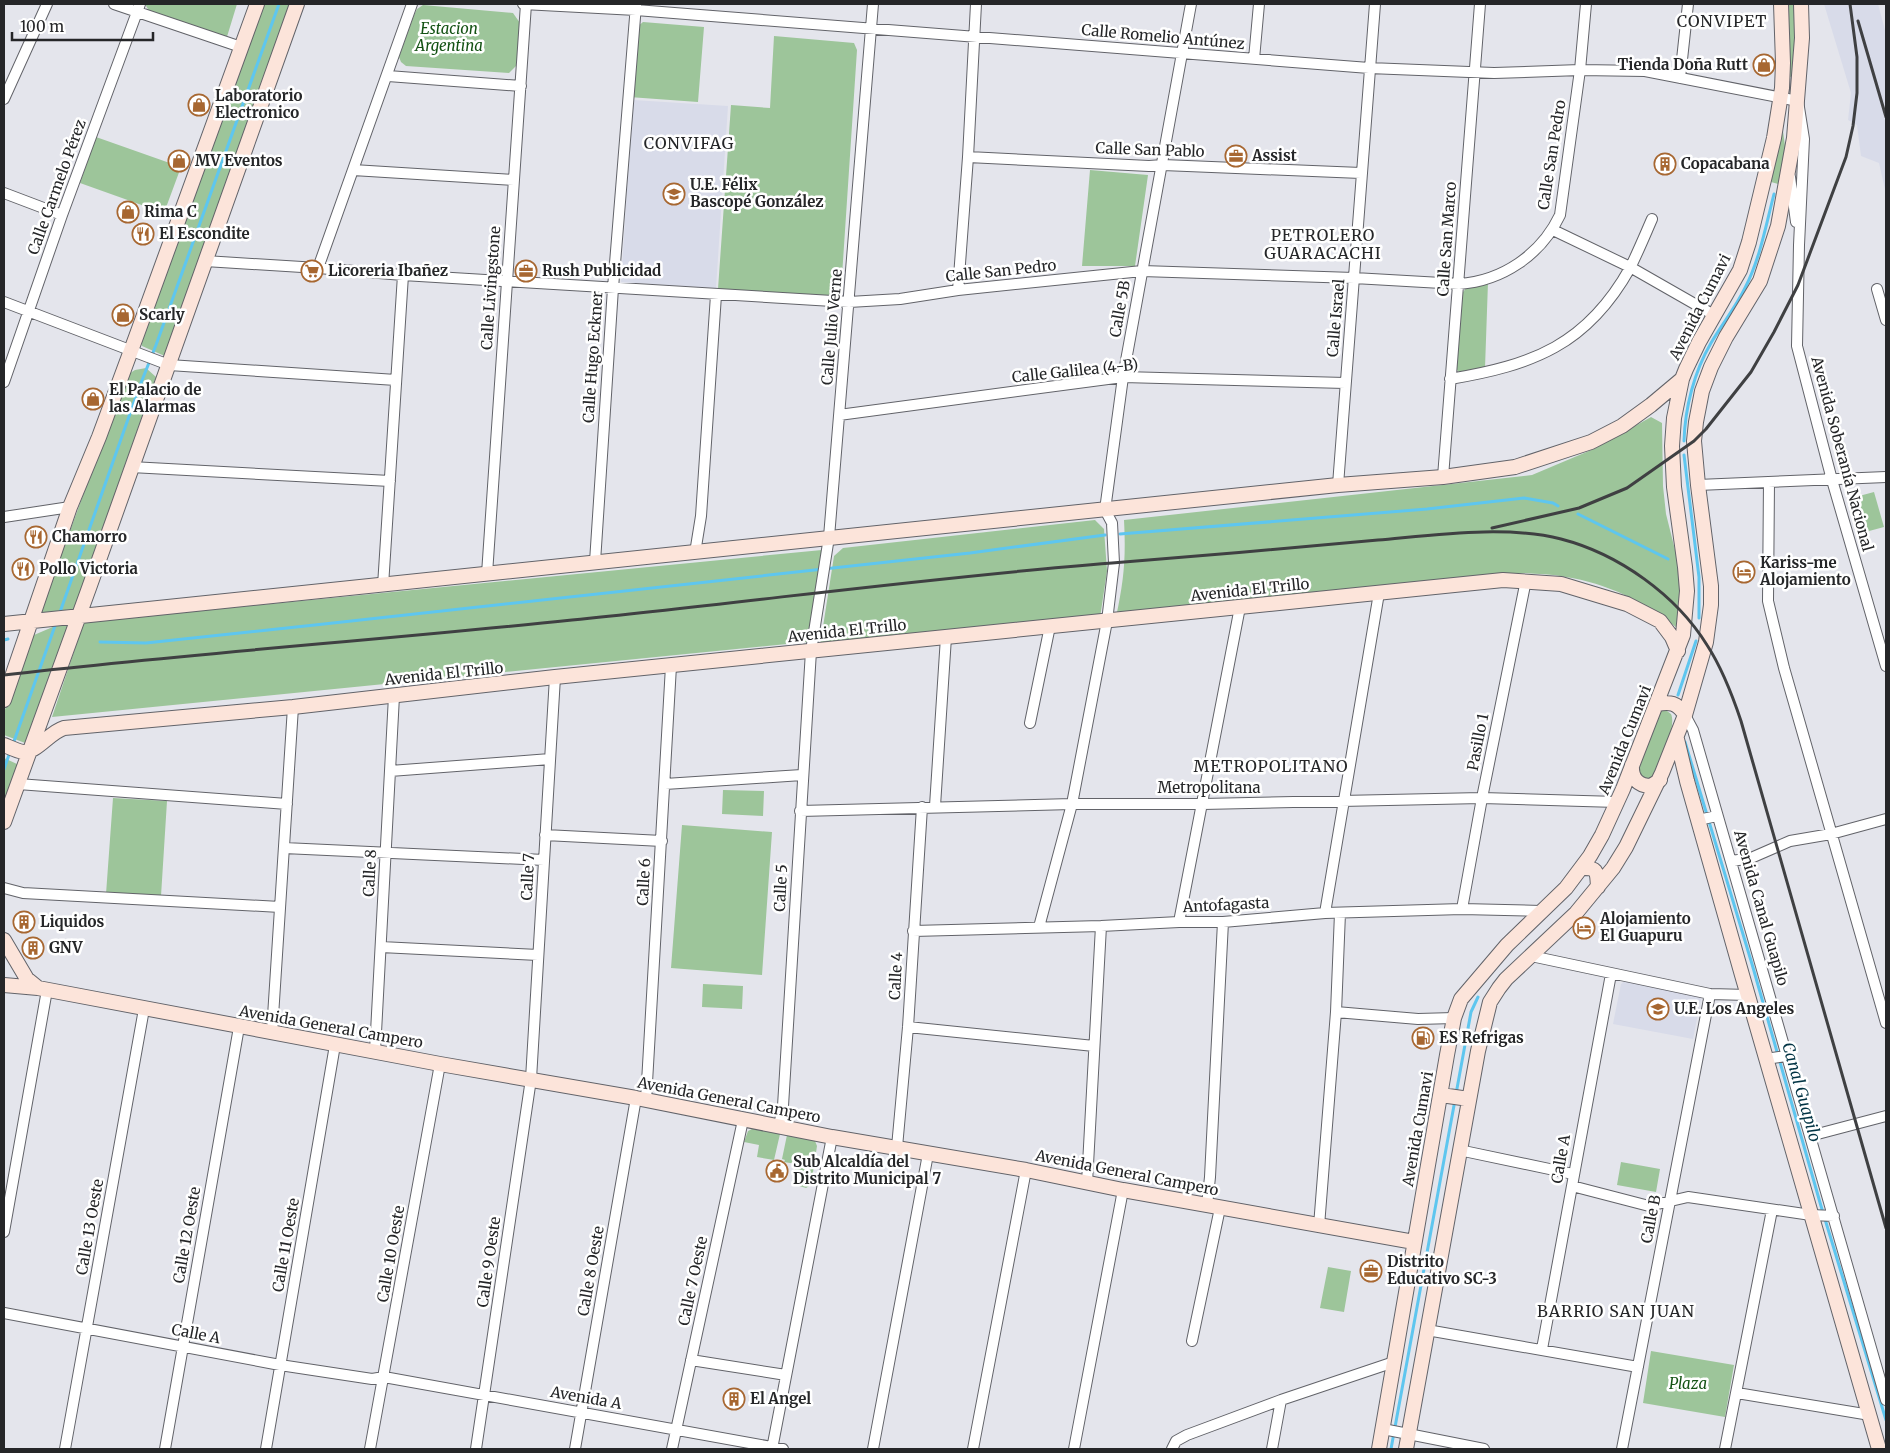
<svg xmlns="http://www.w3.org/2000/svg" width="1890" height="1453" font-family="Merriweather,serif">
<style>
.built{fill:#d8dbe9}
.green{fill:#9dc59a}
.lines{fill:none;stroke-linecap:round;stroke-linejoin:round}
.stream{stroke:#5ec6ef;stroke-width:3}
.street-casing{stroke:#626369;stroke-width:12}
.secondary-casing{stroke:#626369;stroke-width:16}
.street{stroke:#fff;stroke-width:10}
.secondary{stroke:#fce4da;stroke-width:14}
.rail{stroke:#3f4042;stroke-width:3}
.labels{text-anchor:middle;stroke-width:5;stroke-linejoin:round;paint-order:stroke}
.park-label{font-size:15px;font-style:italic;fill:#135213;stroke:#fff}
.street-label{font-size:15px;fill:#252628;stroke:#fff}
.poi-label{font-size:15px;font-weight:bold;fill:#252628;stroke:#fff;text-anchor:start}
.neighbourhood-label{font-size:16px;letter-spacing:1px;fill:#252628;stroke:#fff}
.water-label{font-size:16px;font-style:italic;fill:#023444;stroke:#fff}
</style>
<rect width="100%" height="100%" fill="#e4e5ec"/>
<path class="built" d="M1824,4H1878L1886,34V194L1879,163L1861,156L1857,125L1848,120L1851,93Z
M633,100L728,106L716,288L621,282Z
M1627,979L1702,994L1693,1039L1613,1024L1621,984Z"/>
<path class="green" d="M145,4H237L226,40L149,11Z
M261,4H292L167,357L142,346L141,339Z
M1788,4H1797L1793,76L1790,77Z
M423,5L513,13L520,23L517,65L509,73L406,66L401,62L399,57L414,15L417,9Z
M643,22L704,27L698,102L629,97L637,27Z
M774,36L854,43L857,50L841,291L836,298L718,289L731,105L770,108Z
M1783,131L1787,161L1782,185L1771,182Z
M96,137L181,167L164,213L80,183Z
M1090,170L1148,175L1135,266H1082Z
M1488,282L1485,368L1460,373L1456,369L1461,295L1466,288Z
M146,368L156,377L74,609L40,613L127,375L135,370Z
M1651,417L1662,423L1663,486L1666,514L1676,554L1681,593L1677,628C1647,602 1605,583 1566,577C1552,574 1538,574 1524,573L1116,617C1124,580 1126,558 1124,520L1532,475L1596,448Z
M1874,492L1884,527L1858,534L1848,499Z
M1095,520L1104,529L1107,571L1100,618L820,646L834,556L843,548Z
M822,550L807,642L52,717L84,622Z
M69,624L25,743L4,735V713L14,680L34,635L55,626Z
M1660,711H1667L1671,714C1677,727 1660,762 1655,775L1650,778H1644L1638,771V763Z
M4,758L17,764L19,768L4,809Z
M723,790L764,791L763,816L722,814Z
M113,798L167,801L161,896L106,894Z
M682,825L772,832L762,975L671,968Z
M703,984L743,986L742,1009L702,1007Z
M754,1128L780,1134L774,1160L757,1157L759,1145L744,1142L748,1131Z
M787,1135L815,1141L817,1146L811,1185L806,1188L793,1184L796,1164L784,1162L785,1160L782,1159Z
M1621,1162L1660,1169L1656,1192L1617,1185Z
M1328,1267L1351,1271L1344,1312L1320,1308Z
M1651,1351L1734,1365L1725,1417L1643,1403Z"/>
<g class="lines">
<path class="stream" d="M1684,441C1685,408 1694,372 1711,343C1722,324 1736,307 1745,288C1760,259 1766,225 1774,194
M1684,455L1699,577V618
M1578,514L1668,559
M1120,534L1427,509L1524,498L1553,503L1558,506
M59,615L139,388L156,345L279,4
M4,640L8,639
M100,642L146,643L324,624L970,553L1105,535
M1678,695L1696,641
M1685,742L1752,964L1821,1206L1886,1420
M13,744L56,623
M4,769L10,752
M1456,1094L1471,1012L1478,997
M1391,1449L1455,1100"/>
<g class="street-casing">
<path id="street" d="M114,4L241,47
M523,4L636,10L1369,68L1494,73L1580,70L1645,71L1798,101L1804,139L1799,245L1797,346L1832,480L1886,666
M1254,59L1259,4
M388,76L521,86
M1680,78L1688,4
M4,99L47,4
M968,157L1149,166L1163,165L1361,173
M353,170L514,180
M1790,177L1796,222
M4,193L62,215
M1553,230L1630,267L1714,315
M205,261L318,268L403,275L849,302L900,299L958,290L1142,271L1354,278L1459,284C1502,281 1541,255 1560,215L1580,70L1586,4
M318,268L412,4
M1877,289L1886,320
M958,290L968,157L976,4
M4,302L169,365L396,380
M1450,379C1533,365 1587,345 1630,268C1638,252 1645,235 1652,219
M4,382L62,215L140,4
M839,415L1123,377L1345,383
M131,467L390,481
M1443,477L1480,4
M1769,482L1768,601L1784,668L1886,1023
M1338,485L1375,4
M1698,485L1886,477
M4,517L70,507
M695,553L701,516L716,295
M595,562L613,288L636,5
M487,574L526,4
M383,586L403,275
M1685,715L1693,730L1886,1400
M1030,723L1050,626
M390,771L550,759
M18,784L287,804
M665,784L802,775
M935,806L946,637
M800,811L1072,804H1203L1482,798L1617,802
M1698,820L1717,816
M545,835L662,841
M284,848L544,860
M1732,861L1751,858L1790,841L1831,834L1886,819
M4,888L23,893L280,907
M1462,909L1482,798L1526,580
M1325,913L1379,593
M1179,922L1240,607
M1039,927L1072,804L1107,621L1114,563L1112,523L1105,510L1123,377L1191,4
M913,931L1101,926L1179,922H1223L1325,913L1462,909L1541,911
M381,947L538,955
M1531,956L1710,994L1748,995
M1336,1012L1418,1019L1454,1018
M908,1027L1094,1046
M272,1032L293,707
M375,1051L394,696
M1766,1059L1786,1056
M646,1100L671,666
M779,1126L783,1106L811,651L829,537L873,4
M1810,1136L1886,1116
M897,1147L908,1027L922,807
M1459,1150L1573,1174
M1087,1183L1101,926
M1572,1186L1649,1206L1688,1197L1811,1215L1834,1216
M1207,1205L1210,1177L1223,922
M1319,1226L1336,1012L1340,913
M4,1232L47,990
M4,1313L280,1365L372,1379L384,1377L783,1449
M1427,1330L1638,1367
M1192,1341L1220,1208
M1542,1349L1611,974
M691,1360L786,1375
M1737,1393L1870,1415
M1383,1429L1484,1449
M65,1449L144,1009
M165,1449L239,1027
M266,1449L335,1045
M370,1449L440,1064
M476,1449L531,1079L555,677
M575,1449L636,1098
M672,1449L743,1120
M772,1449L832,1137
M873,1449L928,1154
M973,1449L1026,1170
M1074,1449L1123,1190
M1172,1449L1176,1441L1187,1435L1281,1400L1394,1362
M1272,1449L1281,1400
M1622,1449L1710,994
M1725,1449L1772,1210"/>
</g>
<g class="secondary-casing">
<path id="secondary" d="M4,624L1338,485L1443,477L1515,467L1591,442L1622,426L1651,405L1682,379
M4,700L70,507L99,437L136,337L257,4
M1657,704C1670,702 1677,702 1685,715
M1677,739L1687,781L1742,975L1879,1449
M4,745C9,747 17,751 23,752C36,753 50,732 64,728L293,707L555,677L1503,580L1561,584L1627,604L1660,621L1672,637L1678,651
M1632,765C1631,778 1638,786 1651,786L1660,780
M4,822L89,588L297,4
M1581,868C1598,867 1597,872 1598,887
M4,940L27,979L38,988
M4,985L38,988L440,1064L636,1098L832,1137L1026,1170L1123,1190L1414,1242
M1441,1095L1469,1099
M1379,1449L1447,1055L1454,1018L1461,999L1507,945L1566,888L1590,856L1602,835L1623,789L1683,635L1687,591L1685,567L1674,487L1672,446L1674,418L1682,379L1686,369L1699,342L1740,270L1749,242L1774,138L1782,88L1783,63L1781,4
M1406,1449L1478,1051L1490,1002L1499,988L1506,979L1576,913L1613,868L1626,847L1662,773L1685,715L1706,642L1711,605V586L1698,485L1694,441L1696,422L1702,391L1711,367L1726,337L1760,281L1778,226L1794,138L1802,38L1801,4"/>
</g>
<use href="#street" class="street"/>
<use href="#secondary" class="secondary"/>
<path class="rail" d="M1858,21L1886,117
M1492,528L1579,508L1627,488L1694,441L1706,429L1751,372L1774,332L1798,285L1846,157L1853,126L1857,93V57L1850,4
M4,675C193,653 383,640 572,620C752,602 932,577 1112,563C1201,556 1289,548 1378,540C1435,535 1506,525 1561,539C1619,554 1676,595 1707,645C1722,668 1732,694 1741,721L1886,1228"/>
</g>
<defs>
<g id="shop-ring" transform="scale(1.125)"><circle r="9.5" fill="#fff" stroke="#a76731" stroke-width="1.5"/><path d="M-5-2.5h2.3a2.7 3.5 0 0 1 5.4 0H5L5.5 6h-11ZM-1.5-2.5h3a1.5 2.3 0 0 0-3 0Z" fill="#a76731"/></g>
<g id="office-ring" transform="scale(1.125)"><circle r="9.5" fill="#fff" stroke="#a76731" stroke-width="1.5"/><path d="M-6-3h4V-5.5h4V-3h4V5H-6ZM-1-4.5V-3h2v-1.5ZM-6 0V1H6V0Z" fill="#a76731"/></g>
<g id="building-ring" transform="scale(1.125)"><circle r="9.5" fill="#fff" stroke="#a76731" stroke-width="1.5"/><path d="M-4-6H4V6H1V3H-1V6H-4ZM-2.5-4.3h1.7v1.8h-1.7ZM.8-4.3h1.7v1.8H.8ZM-2.5-1h1.7V.8h-1.7ZM.8-1h1.7V.8H.8Z" fill="#a76731"/></g>
<g id="school-ring" transform="scale(1.125)"><circle r="9.5" fill="#fff" stroke="#a76731" stroke-width="1.5"/><path d="M0-5L7-2L0 1L-7-2ZM-4 1L0 2.5L4 1V4Q0 6-4 4Z" fill="#a76731"/></g>
<g id="restaurant-ring" transform="scale(1.125)"><circle r="9.5" fill="#fff" stroke="#a76731" stroke-width="1.5"/><path d="M-5-6h1v4h1v-4h1v4h1v-4h1v5L-1.5 .5V6h-2V.5L-5-1ZM5-6V6H3V1.5H1.5Q1.5-4 5-6Z" fill="#a76731"/></g>
<g id="supermarket-ring" transform="scale(1.125)"><circle r="9.5" fill="#fff" stroke="#a76731" stroke-width="1.5"/><path d="M-6-5.5h2.5l.6 2H6L4.5 2H-2.5L-4.4-4H-6ZM-1.5 3.2a1.3 1.3 0 1 0 .1 0ZM3 3.2a1.3 1.3 0 1 0 .1 0Z" fill="#a76731"/></g>
<g id="hotel-ring" transform="scale(1.125)"><circle r="9.5" fill="#fff" stroke="#a76731" stroke-width="1.5"/><path d="M-6-4.5h1.5V1H6V5H4.5V3h-9V5H-6ZM-4 0a1.8 1.8 0 1 1 3.6 0ZM.5 0V-2.5h3Q6-2.5 6 0Z" fill="#a76731"/></g>
<g id="fuel-ring" transform="scale(1.125)"><circle r="9.5" fill="#fff" stroke="#a76731" stroke-width="1.5"/><path d="M-5.5-6h7V0h2V4h1.3V-2.5L3-4.5l.8-.8L6-3V5H2.5V1h-1V6h-7ZM-4.2-4.7v3.2H.2V-4.7Z" fill="#a76731"/></g>
<g id="civic-ring" transform="scale(1.125)"><circle r="9.5" fill="#fff" stroke="#a76731" stroke-width="1.5"/><path d="M-.6-6.5H3V-4.5H.6V-3L4-1V1h2V6H-6V1h2V-1L-.6-3ZM-1.2 2.5V6h2.4V2.5Z" fill="#a76731"/></g>
</defs>
<g fill-rule="evenodd">
<use href="#shop-ring" x="1764" y="65"/>
<use href="#shop-ring" x="199" y="105"/>
<use href="#office-ring" x="1236" y="156"/>
<use href="#shop-ring" x="179" y="161"/>
<use href="#building-ring" x="1665" y="164"/>
<use href="#school-ring" x="674" y="194"/>
<use href="#shop-ring" x="128" y="212"/>
<use href="#restaurant-ring" x="143" y="234"/>
<use href="#supermarket-ring" x="312" y="271"/>
<use href="#office-ring" x="526" y="271"/>
<use href="#shop-ring" x="123" y="315"/>
<use href="#shop-ring" x="93" y="399"/>
<use href="#restaurant-ring" x="36" y="537"/>
<use href="#restaurant-ring" x="23" y="569"/>
<use href="#hotel-ring" x="1744" y="572"/>
<use href="#building-ring" x="24" y="922"/>
<use href="#hotel-ring" x="1584" y="928"/>
<use href="#building-ring" x="33" y="948"/>
<use href="#school-ring" x="1658" y="1009"/>
<use href="#fuel-ring" x="1423" y="1038"/>
<use href="#civic-ring" x="777" y="1171"/>
<use href="#office-ring" x="1371" y="1271"/>
<use href="#building-ring" x="734" y="1399"/>
</g>
<g class="labels">
<g class="park-label">
<text x="449" y="34">Estacion<tspan x="449" dy="17">Argentina</tspan></text>
<text x="1688" y="1389">Plaza</text>
</g>
<g class="street-label">
<text transform="translate(1163 37) rotate(5)" y="5">Calle Romelio Antúnez</text>
<text transform="translate(1150 150) rotate(2)" y="5">Calle San Pablo</text>
<text transform="translate(1552 155) rotate(-81)" y="5">Calle San Pedro</text>
<text transform="translate(57 187) rotate(-70)" y="5">Calle Carmelo Pérez</text>
<text transform="translate(1447 239) rotate(-86)" y="5">Calle San Marco</text>
<text transform="translate(1001 271) rotate(-6)" y="5">Calle San Pedro</text>
<text transform="translate(491 288) rotate(-86)" y="5">Calle Livingstone</text>
<text transform="translate(1700 307) rotate(-63)" y="5">Avenida Cumavi</text>
<text transform="translate(1120 309) rotate(-80)" y="5">Calle 5B</text>
<text transform="translate(1336 318) rotate(-85)" y="5">Calle Israel</text>
<text transform="translate(832 327) rotate(-85)" y="5">Calle Julio Verne</text>
<text transform="translate(593 357) rotate(-86)" y="5">Calle Hugo Eckner</text>
<text transform="translate(1075 371) rotate(-6)" y="5">Calle Galilea (4-B)</text>
<text transform="translate(1842 454) rotate(75)" y="5">Avenida Soberanía Nacional</text>
<text transform="translate(1250 590) rotate(-6)" y="5">Avenida El Trillo</text>
<text transform="translate(847 631) rotate(-6)" y="5">Avenida El Trillo</text>
<text transform="translate(444 674) rotate(-6)" y="5">Avenida El Trillo</text>
<text transform="translate(1625 740) rotate(-68)" y="5">Avenida Cumavi</text>
<text transform="translate(1478 742) rotate(-79)" y="5">Pasillo 1</text>
<text x="1209" y="793">Metropolitana</text>
<text transform="translate(370 873) rotate(-87)" y="5">Calle 8</text>
<text transform="translate(528 877) rotate(-87)" y="5">Calle 7</text>
<text transform="translate(644 882) rotate(-87)" y="5">Calle 6</text>
<text transform="translate(781 888) rotate(-87)" y="5">Calle 5</text>
<text transform="translate(1226 905) rotate(-3)" y="5">Antofagasta</text>
<text transform="translate(1761 908) rotate(74)" y="5">Avenida Canal Guapilo</text>
<text transform="translate(896 976) rotate(-87)" y="5">Calle 4</text>
<text transform="translate(331 1027) rotate(10)" y="5">Avenida General Campero</text>
<text transform="translate(729 1100) rotate(11)" y="5">Avenida General Campero</text>
<text transform="translate(1418 1129) rotate(-80)" y="5">Avenida Cumavi</text>
<text transform="translate(1561 1159) rotate(-80)" y="5">Calle A</text>
<text transform="translate(1127 1173) rotate(11)" y="5">Avenida General Campero</text>
<text transform="translate(1651 1219) rotate(-79)" y="5">Calle B</text>
<text transform="translate(90 1227) rotate(-80)" y="5">Calle 13 Oeste</text>
<text transform="translate(187 1235) rotate(-80)" y="5">Calle 12 Oeste</text>
<text transform="translate(286 1245) rotate(-80)" y="5">Calle 11 Oeste</text>
<text transform="translate(391 1254) rotate(-80)" y="5">Calle 10 Oeste</text>
<text transform="translate(489 1262) rotate(-82)" y="5">Calle 9 Oeste</text>
<text transform="translate(591 1271) rotate(-80)" y="5">Calle 8 Oeste</text>
<text transform="translate(693 1281) rotate(-78)" y="5">Calle 7 Oeste</text>
<text transform="translate(196 1334) rotate(11)" y="5">Calle A</text>
<text transform="translate(586 1398) rotate(10)" y="5">Avenida A</text>
</g>
<g class="poi-label">
<text x="1748" y="70" text-anchor="end">Tienda Doña Rutt</text>
<text x="215" y="101">Laboratorio<tspan x="215" dy="17">Electronico</tspan></text>
<text x="1252" y="161">Assist</text>
<text x="195" y="166">MV Eventos</text>
<text x="1681" y="169">Copacabana</text>
<text x="690" y="190">U.E. Félix<tspan x="690" dy="17">Bascopé González</tspan></text>
<text x="144" y="217">Rima C</text>
<text x="159" y="239">El Escondite</text>
<text x="328" y="276">Licoreria Ibañez</text>
<text x="542" y="276">Rush Publicidad</text>
<text x="139" y="320">Scarly</text>
<text x="109" y="395">El Palacio de<tspan x="109" dy="17">las Alarmas</tspan></text>
<text x="52" y="542">Chamorro</text>
<text x="1760" y="568">Kariss-me<tspan x="1760" dy="17">Alojamiento</tspan></text>
<text x="39" y="574">Pollo Victoria</text>
<text x="1600" y="924">Alojamiento<tspan x="1600" dy="17">El Guapuru</tspan></text>
<text x="40" y="927">Liquidos</text>
<text x="49" y="953">GNV</text>
<text x="1674" y="1014">U.E. Los Angeles</text>
<text x="1439" y="1043">ES Refrigas</text>
<text x="793" y="1167">Sub Alcaldía del<tspan x="793" dy="17">Distrito Municipal 7</tspan></text>
<text x="1387" y="1267">Distrito<tspan x="1387" dy="17">Educativo SC-3</tspan></text>
<text x="750" y="1404">El Angel</text>
</g>
<g class="neighbourhood-label">
<text x="1722" y="27">CONVIPET</text>
<text x="689" y="149">CONVIFAG</text>
<text x="1323" y="241">PETROLERO<tspan x="1323" dy="18">GUARACACHI</tspan></text>
<text x="1271" y="772">METROPOLITANO</text>
<text x="1616" y="1317">BARRIO SAN JUAN</text>
</g>
<g class="water-label">
<text transform="translate(1802 1092) rotate(74)" y="6">Canal Guapilo</text>
</g>
</g>
<rect width="1890" height="1453" fill="none" stroke="#252628" stroke-width="10"/>
<path d="M12 32v8h141v-8" fill="none" stroke="#252628" stroke-width="2.5"/>
<text x="20" y="32" font-size="15" fill="#252628" stroke="#ffffff" stroke-width="4" paint-order="stroke">100 m</text>
</svg>
